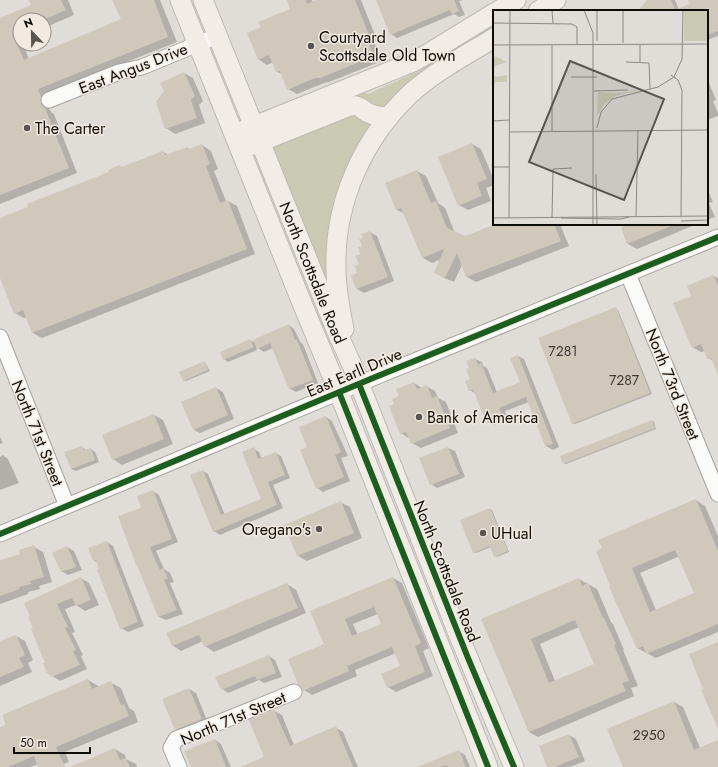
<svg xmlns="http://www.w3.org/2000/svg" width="718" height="767" font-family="Jost,sans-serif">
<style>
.green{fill:#cacab2}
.shadow{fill:#0003;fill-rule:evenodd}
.building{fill:#d1c8bc;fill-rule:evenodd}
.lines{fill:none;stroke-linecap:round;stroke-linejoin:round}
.minor-casing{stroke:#a7a39f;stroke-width:17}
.major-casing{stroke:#bbb9b6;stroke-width:21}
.minor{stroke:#fafaf9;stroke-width:15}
.major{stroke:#f2ece7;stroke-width:19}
.cycleway-casing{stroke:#f2eae0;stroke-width:8}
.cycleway{stroke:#1b5e20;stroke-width:6}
.poi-dot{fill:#585550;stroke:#f2eae0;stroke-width:1.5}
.labels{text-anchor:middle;stroke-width:3;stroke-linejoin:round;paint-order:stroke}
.number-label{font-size:14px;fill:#3f3b35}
.poi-label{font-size:16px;fill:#0e0c08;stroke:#f2eae0;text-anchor:start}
.street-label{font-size:16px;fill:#0e0c08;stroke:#f2eae0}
.inset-road{fill:none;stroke:#8c8984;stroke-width:1}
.view{fill:#585550;fill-opacity:0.15;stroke:#585550;stroke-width:2}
.inset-edge{fill:none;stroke:#0e0c08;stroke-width:2}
</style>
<rect width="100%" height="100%" fill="#e0dcd7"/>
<path class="green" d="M494,20V29L372,127L328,287L270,151L268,126L360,90L368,94L421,70L429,62Z"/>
<path class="shadow" d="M30,0H68L74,15L44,28V20H20V44H23L29,59L122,20L114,0H160L177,42L46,94L50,102L49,109L52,113L54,114L77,173L0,204V19L32,5Z
M288,0H312L313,2L319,0H361L377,40L374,42L382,61L329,82L324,83L297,94L288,89L282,74L277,72L273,62L267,65L258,59L262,28L292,9Z
M377,0H463L459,1L465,15L459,17L454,14L397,38L391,34Z
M662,0H675L679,10L691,5L689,0H718V36L707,40V11H666Z
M184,73L193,78L203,101L199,105L205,123L175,134L166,128Z
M707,80H708L716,100L713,101L718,113V116L707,120Z
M472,144L481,149L494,180V185L486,188L491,201L468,210L459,205Z
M202,145L211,151L218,169L214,171L226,201H228L237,206L255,254L42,338L33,333L27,317L24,318L15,313L0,276V219L110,173L120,166L123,168L163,152L169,155L188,148L191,150Z
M417,171L426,176L438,203L445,208L455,233L465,237L511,224H560L569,246L476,282L467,277L462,265L454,282L444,278L436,273L441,259L432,263L423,258L405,214L397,210L386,183Z
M707,188L713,202L709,203L715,217L707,220Z
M622,224H697L637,249L628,244L622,228Z
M370,232L377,236L394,281L364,293L357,289L352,276L359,273L364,238Z
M713,276L718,278V369L713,361L708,358L705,351L701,352L692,347V296L688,286Z
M616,309L618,310L652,394L575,424L573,423Z
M289,325L294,329L301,343L303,344L318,383L296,392L290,389L273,348L264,352L256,347L257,350L228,362L224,359L250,340L256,343Z
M518,356L524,359L559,447L553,450L546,446L529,402L505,411L508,419L494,425L487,422L476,394L470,390L471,380L470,369L475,359L482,362L483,366L487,368L497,392L521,382Z
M205,362L206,364L210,371L186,381L184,380Z
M414,383L422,388L426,386L435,391L438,398L446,402L458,433L421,448L412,443L410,439L401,433L395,405Z
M216,388L223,392L234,419L200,433L194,430Z
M154,415L163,420L173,444L122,465L113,459Z
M326,417L332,421L348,456L341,458L350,481L323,492L317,488L309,448Z
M652,421L654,422L656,429L566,464L564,463Z
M0,437L3,443L0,444Z
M82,447L87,451L91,449L95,452L99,462L76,471L71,469Z
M253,448L259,452L262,459L275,453L281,456L290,478L273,485L283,508L220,535L214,531L203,471L208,474L225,515L262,500Z
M448,448L455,451L465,477L437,488L431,484Z
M3,455L8,459L19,483L0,490V457Z
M153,491L159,495L178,542L156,551L164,569L170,573L174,582L170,583L183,614L166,620L159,617L138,565Z
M696,500L705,506L718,536V632L656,658L637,648L610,587ZM680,556L695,594L656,610L640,573Z
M340,502L350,507L362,538L307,561L298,556Z
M490,509L492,510L509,552L497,557L495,556L491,547L476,553L474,552Z
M107,542L113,546L144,626L128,632L121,628L98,563L94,561Z
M34,547L43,552L52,582L39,586L40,589L28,592V594L0,604V561L22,554Z
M67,547L74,551L82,570L68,575L61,571Z
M81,578L89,583L99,605L85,611L76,605L65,609L75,632L72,633L83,655L81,656L87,669L60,681L48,673L47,663L32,629Z
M393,578L402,583L429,648L423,651L433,676L396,692L388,687L401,666L396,653L355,670L357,676L312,695L304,690L325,644L312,612ZM378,614L383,625L358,635L353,624Z
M579,579L597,589L611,622L613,624L624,650H623L638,686L631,688L634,696L538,737L529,732L482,619ZM579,627L595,665L555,681L540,644Z
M287,584L296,590L306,613L214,652L205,646L203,641L181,651L172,645Z
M16,636L25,641L33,660L28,663L32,672L0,686V642Z
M269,656L275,660L282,677L264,683L259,680L228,693L222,689Z
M88,680L98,686L99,688L111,683L121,688L129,708L134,711L138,722L65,752L69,762L57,767H42L38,764L31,767H0V728Z
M189,689L196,693L208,723L182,733L176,729Z
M674,702L683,707L700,748L718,741V767H624Z
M274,711L282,715L294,745L336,728L343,732L358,767H242L265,757L250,721Z
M569,735L576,739L585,761L570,767H548L540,747Z
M215,740L221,744L231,767H192Z
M115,749L125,755L126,759L136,764L137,767H71Z
M458,751L465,755L470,767H420Z"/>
<path class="building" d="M29,0H61L66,10L43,20H20V30L12,33L24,60L121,19L112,0H154L168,37L38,89L41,97V103L43,107L45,108L69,168L0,195V18L31,5Z
M287,0H306L307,4L316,0H355L369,35L366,37L374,56L320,78H315L287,90L280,71L276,72L269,55L258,60L247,33L261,27L258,22L290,9Z
M376,0H454L459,11L452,14L450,10L390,35Z
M647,0H671L675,10L689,4L688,0H718V31L707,35V11H638Z
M184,72L195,96L191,100L197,118L165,129L156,102L164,91L160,83Z
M472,143L487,179L477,183L482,196L458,206L438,157Z
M202,144L210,164L206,166L220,203L228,200L247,249L32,333L23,310L14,314L0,278V218L28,207L27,204L109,172L108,170L120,165L121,167L163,151L165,155L188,147L189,149Z
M417,170L431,203L436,201L447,228L465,236L496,224H554L561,241L466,277L457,253L445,278L434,273L444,249L422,258L401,208L396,210L385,183Z
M621,224H676L627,244L621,228L622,227Z
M370,231L388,277L356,289L351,276L357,273L355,266L359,264L355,256L360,254L358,247L362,246L359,239L363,238L361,234Z
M713,275L718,285V375L711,358L707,359L701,344L692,348L673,303L691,296L687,286Z
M616,307L650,393L572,424L538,338Z
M289,324L295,340H297L313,380L289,389L270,343L257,349L253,340Z
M250,339L254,347L223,360L220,352Z
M518,355L553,444L545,446L526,397L499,408L502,415L486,422L473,389L469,391L465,381L470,379L466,369L469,368L466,361L475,358L478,365L481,363L493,393L520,382L510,358Z
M205,361L208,370L183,381L179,372Z
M414,382L417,389L427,385L432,398L437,396L450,428L411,444L406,432L400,434L389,406L394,404L392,399L399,396L396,389Z
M216,387L228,415L193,430L181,402Z
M154,414L164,439L112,460L102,435Z
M326,416L341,452L335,455L344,477L316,489L300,450L307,447L299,427Z
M652,420L655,428L563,464L560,456Z
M82,446L84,450L91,448L95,460L71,469L64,452Z
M254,447L258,459L276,452L285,475L268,482L277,505L213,532L190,475L203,470L221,515L261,499L242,452Z
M448,447L459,474L430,485L419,458Z
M153,490L172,539L150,547L156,562L160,570L163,568L168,578L164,580L177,610L158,617L137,565H136L118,516L141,508L137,496Z
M696,499L718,551V624L646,654L643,646L637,649L609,587L610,586L596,551L602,548L598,540ZM675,550L694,593L650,612L632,568Z
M341,501L354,533L297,556L284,525Z
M490,508L508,551L494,557L490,546L473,553L460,520Z
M107,541L138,622L120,629L97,570L99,569L96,560L93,561L88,548Z
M34,545L44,577L30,581L31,584L19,587L20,589L0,596V560L20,554L19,550Z
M67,546L76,567L61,572L52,553Z
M81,577L91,600L76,606L72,598L57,604L68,627L65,628L76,650L73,651L80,665L51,677L49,673H47L43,663H45L31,629L33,628L28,617L30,616L24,603Z
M393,577L421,643L415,646L425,672L387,688L381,674L400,666L392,647L347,666L349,671L303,691L302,688L298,684L288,659L324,644L310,611ZM374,607L381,624L352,636L345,619Z
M579,578L582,586L588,583L603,618H604L616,644L614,645L629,681L622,683L626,691L529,732L481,619ZM575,620L594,664L549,683L531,639Z
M287,583L298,608L204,647L199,635L172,646L166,633Z
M16,635L25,655L19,658L24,667L0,677V641Z
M718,642V729L701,690L703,689L689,654Z
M269,655L276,673L257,680L255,676L221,690L215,677Z
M88,679L92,689L111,681L121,705L124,704L129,716L56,747L65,767H38L34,756L8,767H0V727L6,725L2,715Z
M189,688L202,719L175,730L162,699Z
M674,701L694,750L718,740V767H623L607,729Z
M274,710L290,746L336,726L353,767H240L264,757L249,720Z
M569,734L579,757L555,767H547L539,746Z
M215,739L226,767H191L184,751Z
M115,748L120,760L126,758L130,767H70Z
M459,750L466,767H448L447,765L441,767H417Z"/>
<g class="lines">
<g class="minor-casing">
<path id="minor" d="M49,100L119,72L142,67L217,36
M628,274L718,494
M0,337L67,506
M0,534L373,378L718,237
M179,767L171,748L176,739L218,723L294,692"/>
</g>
<g class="major-casing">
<g id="major">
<path d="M180,0L304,308L333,378L488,767"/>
<path id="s1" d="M203,0L336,330L352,365L459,636L514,767"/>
<path d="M498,11L516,0"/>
<path d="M538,11L556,0"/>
<path d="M242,131L413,62L429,53L494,13"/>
<path d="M247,147L350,106C361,104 362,111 371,114C377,117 383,116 389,117"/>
<path d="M344,329C340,309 336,289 336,269C334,203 363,138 411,93C436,71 466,55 494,38"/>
</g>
</g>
<use href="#minor" class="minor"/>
<use href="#major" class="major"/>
<g class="cycleway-casing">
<path id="cycleway" d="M359,384L468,658L514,767
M339,392L488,767
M0,534L373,378L718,237"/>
</g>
<use href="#cycleway" class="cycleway"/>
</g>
<g class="poi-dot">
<circle cx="311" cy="46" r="4"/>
<circle cx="27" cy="128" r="4"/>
<circle cx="419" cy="417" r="4"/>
<circle cx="319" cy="529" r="4"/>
<circle cx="483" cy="533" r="4"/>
</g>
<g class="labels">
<g class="number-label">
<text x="563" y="356">7281</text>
<text x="624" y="385">7287</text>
<text x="649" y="740">2950</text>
</g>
<g class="poi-label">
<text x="319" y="43">Courtyard<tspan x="319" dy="18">Scottsdale Old Town</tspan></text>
<text x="35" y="134">The Carter</text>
<text x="427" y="423">Bank of America</text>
<text x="311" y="535" text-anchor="end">Oregano's</text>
<text x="491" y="539">UHual</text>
</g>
<g class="street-label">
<text transform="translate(133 68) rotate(-21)" y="6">East Angus Drive</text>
<text dy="6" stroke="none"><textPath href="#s1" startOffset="294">North Scottsdale Road</textPath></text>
<text transform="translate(354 372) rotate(-23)" y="6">East Earll Drive</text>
<text transform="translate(673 384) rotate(68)" y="6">North 73rd Street</text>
<text transform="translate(38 433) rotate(68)" y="6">North 71st Street</text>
<text transform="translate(447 571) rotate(68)" y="6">North Scottsdale Road</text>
<text transform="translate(233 718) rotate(-23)" y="6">North 71st Street</text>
</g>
</g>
<g transform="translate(493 10)">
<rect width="215" height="215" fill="#e0dcd7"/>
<path d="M191,0H215V31H191ZM2,46L14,52L2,56L1,60L0,50ZM0,64L3,67L14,65V72H3L1,75ZM153,78L122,86L111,94L104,106L105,82L128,83Z" fill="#cacab2"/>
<path class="inset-road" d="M59,0L60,13M91,0L100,23V215M0,13L79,14L84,17V34M104,31V0M130,33V0M0,35L215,34M133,52L156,53L157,79M147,52V34M178,65L185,70L189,80L188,207M78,67H104M101,81L135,80M0,111L16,110M104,118L108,102L119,89L165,77L181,67L189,49L190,0M59,121V34M16,122L215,120M0,157H16M103,164L104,215M143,207L145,120M0,208L215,206M16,208L17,0M59,208L60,159L79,158M68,208L128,209L136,207M188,211L215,210"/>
<path class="view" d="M77,51L171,89L131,190L36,152Z"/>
<rect width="215" height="215" class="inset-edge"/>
</g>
<g transform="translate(32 32) rotate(338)"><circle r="19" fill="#f2eae0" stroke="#97918a"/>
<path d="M0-3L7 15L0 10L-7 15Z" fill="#585550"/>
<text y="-6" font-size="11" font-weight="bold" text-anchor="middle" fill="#0e0c08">N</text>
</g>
<path d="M14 747v6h76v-6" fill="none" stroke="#0e0c08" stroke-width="2"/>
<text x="20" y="747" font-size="12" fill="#0e0c08" stroke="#f2eae0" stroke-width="3" paint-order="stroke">50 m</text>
</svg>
